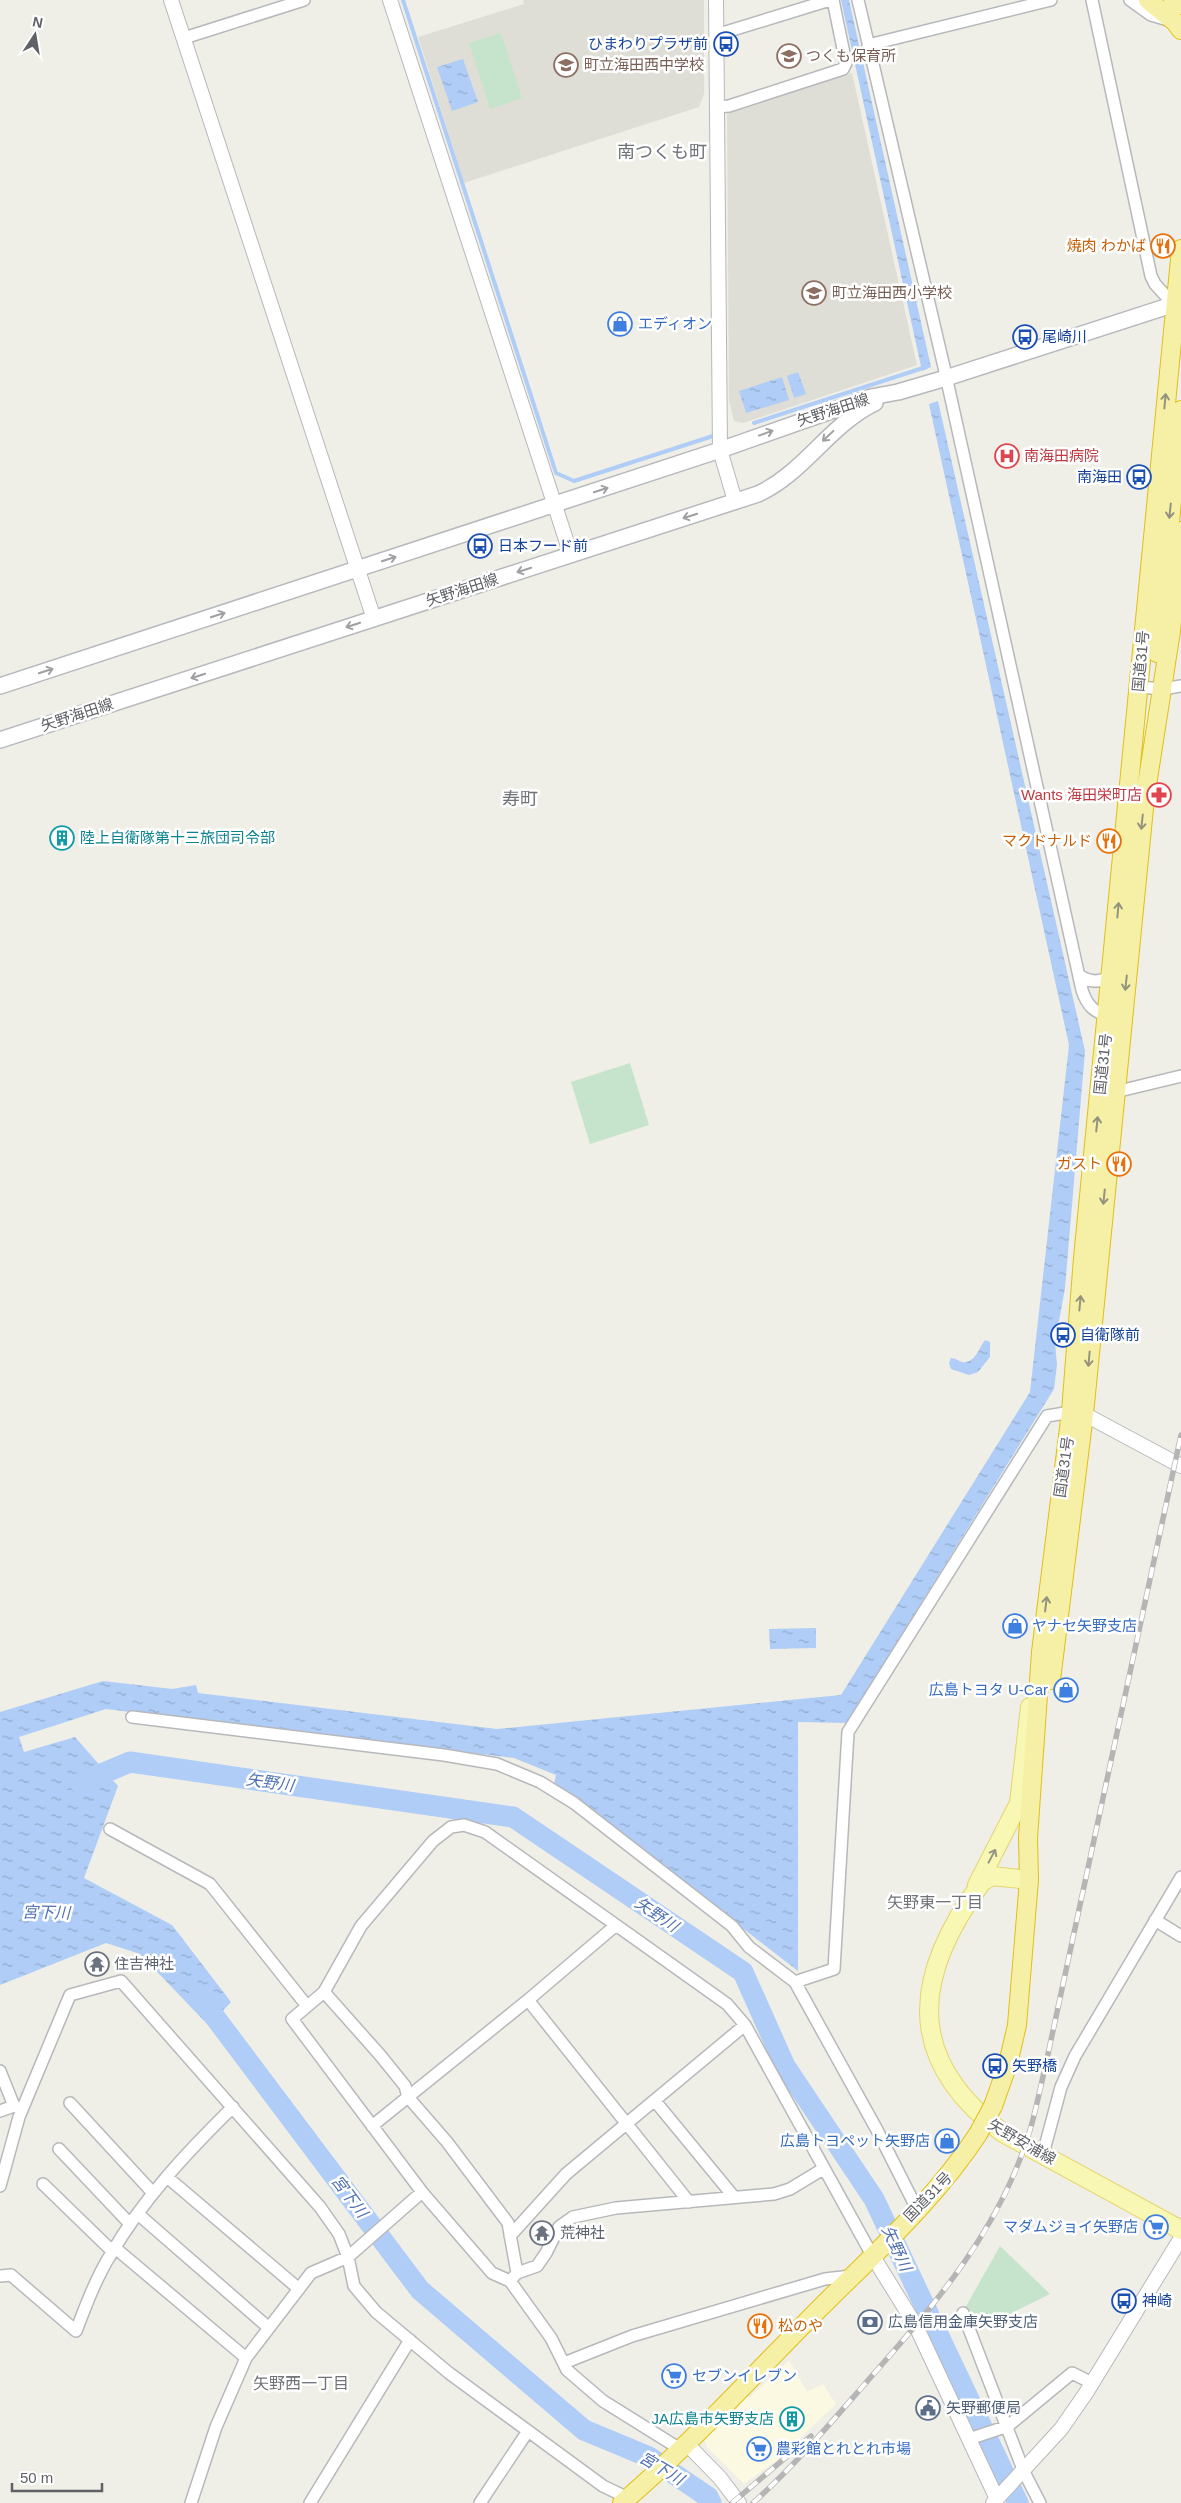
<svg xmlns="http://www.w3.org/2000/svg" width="1181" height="2503" font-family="Helvetica,'Noto Sans JP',sans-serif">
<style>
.commercial{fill:#fbf9e1}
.education{fill:#dfded6}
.park{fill:#c6e4cb}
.water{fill:url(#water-ripples)}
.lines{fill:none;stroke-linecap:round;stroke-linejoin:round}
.stream{stroke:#afcdf7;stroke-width:4}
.river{stroke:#afcdf7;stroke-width:21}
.minor-casing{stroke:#b7b8bc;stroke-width:14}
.tertiary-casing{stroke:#b7b8bc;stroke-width:16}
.secondary-casing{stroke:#b6b8bd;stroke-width:18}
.primary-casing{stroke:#e5d56b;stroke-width:20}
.trunk-casing{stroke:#e1bf15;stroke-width:20}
.minor{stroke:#fff;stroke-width:11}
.tertiary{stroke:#fff;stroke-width:14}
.secondary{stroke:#fff;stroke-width:15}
.primary{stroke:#f8f7b4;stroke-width:18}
.trunk{stroke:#f6f0a7;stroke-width:18}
.rail-casing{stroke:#b5b5b6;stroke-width:5.5}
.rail{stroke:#fff;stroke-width:4;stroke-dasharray:11;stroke-linecap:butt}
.trunk-bridge-casing{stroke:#e1bf15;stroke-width:20;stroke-linecap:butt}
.trunk-bridge{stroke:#f6f0a7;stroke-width:18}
.oneway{stroke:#94937d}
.oneway2{stroke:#9fa0a3}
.oneway3{stroke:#959681}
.labels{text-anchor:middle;stroke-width:5;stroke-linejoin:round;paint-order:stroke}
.transit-label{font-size:15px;fill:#164399;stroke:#fff;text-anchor:start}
.education-label{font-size:15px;fill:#785e54;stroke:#fff;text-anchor:start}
.food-label{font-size:15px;fill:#c56008;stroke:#fff;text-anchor:end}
.shop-label{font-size:15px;fill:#366cbe;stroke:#fff;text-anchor:start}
.street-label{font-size:15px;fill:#5f6166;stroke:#fff}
.health-label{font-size:15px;fill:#be3a42;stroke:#fff;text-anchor:start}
.culture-label{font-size:15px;fill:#0d838f;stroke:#fff;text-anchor:start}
.worship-label{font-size:15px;fill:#5b616d;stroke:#fff;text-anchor:start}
.service-label{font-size:15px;fill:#4e5e75;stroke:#fff;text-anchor:start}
.water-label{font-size:16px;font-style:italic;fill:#5071b2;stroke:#fff}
.neighbourhood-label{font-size:16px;fill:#707378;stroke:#fff}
.quarter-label{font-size:18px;fill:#707378;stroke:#fff}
</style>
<defs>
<pattern id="water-ripples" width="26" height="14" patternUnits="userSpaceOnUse" patternTransform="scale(1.25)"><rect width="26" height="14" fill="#afcdf7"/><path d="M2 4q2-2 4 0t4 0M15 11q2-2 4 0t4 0" fill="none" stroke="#92aacc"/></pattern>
</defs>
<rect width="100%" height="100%" fill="#efefe7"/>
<path class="commercial" d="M789,2360L807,2392L823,2384L836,2404L777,2460L744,2484L707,2447L704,2439L747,2396L749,2398Z"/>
<path class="education" d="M523,0H704V94L699,107L464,183L418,37L524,4Z
M852,73L917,365L743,423L734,421L729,401L727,114Z"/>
<path class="park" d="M501,33L522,98L490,109L469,43Z
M630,1063L649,1125L590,1144L571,1082Z
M1000,2246L1050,2294L975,2331L965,2308Z"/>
<path class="water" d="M841,0H849L931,367L922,371Z
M463,59L478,102L452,111L437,67Z
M798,372L806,394L794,398L787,376Z
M782,377L789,400L746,413L739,391Z
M938,401L1085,1051L1065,1288L1055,1343L1057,1365L1054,1389L847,1723L798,1722V1971L573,1797L554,1785L556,1775L514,1758L106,1709L19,1737L24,1752L75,1737L118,1786L84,1878L172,1925L231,2002L209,2026L140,1954L106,1943L0,1985V1712L103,1681L172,1689L196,1685L198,1693L497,1729L841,1695L1030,1392L1069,1045L929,404Z
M985,1340L990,1342V1357L978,1372L969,1375L951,1369L949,1363L951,1358C956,1358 958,1361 962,1362C975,1364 979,1348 985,1340Z
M816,1628V1648L770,1649L769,1629Z"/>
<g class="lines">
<path class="stream" d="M403,0L556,473L574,481L713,436
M754,423L926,367"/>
<path class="river" d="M80,1783L130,1762L513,1817L743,1972L785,2066L874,2199L1018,2503
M199,1996L420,2290L584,2430L649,2457L708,2497L711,2503"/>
<g class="minor-casing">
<path id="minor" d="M858,0L944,367L1082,990C1087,1006 1095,1014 1112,1016
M1092,0L1151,276L1155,284L1174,305
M1130,0L1151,15L1168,20
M716,35L830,0
M184,38L304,0
M868,45L1051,0
M717,107L729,106L843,69L846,63L833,0
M1139,687L1162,689L1181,686
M1079,975C1090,983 1101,983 1112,975
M1115,1092L1181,1076
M132,1717L444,1755L497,1764L540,1782L574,1803L732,1926L749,1947L795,1982L877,2130L917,2209
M110,1829L210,1884L307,2006
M1155,1920L1181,1936
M795,1982L834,1969L848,1732L1047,1416L1071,1412
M324,1992L380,2055L405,2086L408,2097L447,2142L508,2223L517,2273L510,2281
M528,2000L689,2202
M0,2071L14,2106L22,2109
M655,2101L734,2197
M70,2103L153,2193
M0,2111L14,2106
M372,2126L528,2000L615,1926
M59,2149L130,2224
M1043,2154L1061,2087L1075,2056L1181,1877
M167,2177L299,2289
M43,2184L112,2251
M0,2186L19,2117L70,1995L121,1981L320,2207L339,2234L348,2257L354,2286L376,2312L449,2373L603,2486L628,2498
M138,2214L269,2328
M510,2236L566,2174L745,2025
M114,2247L246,2358
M517,2273L537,2266L546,2253L559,2227L573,2217L616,2208L774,2194L790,2189L823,2169
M0,2276L11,2275L76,2331C86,2305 96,2278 111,2254C143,2199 188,2151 233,2107
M963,2313L1024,2472L1040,2503
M564,2363L632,2336L825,2279L851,2276
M969,2439L1008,2426L1072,2373L1092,2383
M680,2449L603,2401L567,2370L551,2338L510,2281L492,2273L422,2192L292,2019L324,1992L361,1926L433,1841L451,1827L464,1825L485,1832L727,2004L745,2025L872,2255
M191,2503L216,2427L246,2358L311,2273L348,2257L422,2192
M310,2503L410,2340
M480,2503L528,2431"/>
</g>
<g class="tertiary-casing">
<path id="tertiary" d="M171,0L374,619
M390,0L571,555
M716,0L720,450L735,501
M1074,1413L1084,1414L1181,1466
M872,2255L916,2326L997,2499
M686,2443L720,2478L739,2503
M993,2503L1061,2429L1086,2393L1181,2238"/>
</g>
<g class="secondary-casing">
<path id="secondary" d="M0,686L720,450L871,397L898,392L946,378L1181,302
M0,740L758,494C804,473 829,425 875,403"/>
</g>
<g class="primary-casing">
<path id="primary" d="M1029,1880L992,1876L982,1882C913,1975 903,2059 1003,2133L1181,2230
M977,1885L1019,1803L1030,1707"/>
</g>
<g class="trunk-casing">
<path id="trunk" d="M1148,0L1175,22L1181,30
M1173,0L1181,5
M1157,653L1181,410
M1051,1680L1084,1414L1145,798L1171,631L1181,531
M993,2106L1008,2064L1017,2025L1029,1880L1028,1838L1041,1652L1071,1412L1083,1258L1181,249
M622,2503C691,2444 753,2375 817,2311C873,2255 934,2201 978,2134"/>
</g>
<use href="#minor" class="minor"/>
<use href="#tertiary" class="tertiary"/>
<use href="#secondary" class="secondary"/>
<use href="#primary" class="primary"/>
<use href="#trunk" class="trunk"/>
<g class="rail-casing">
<path id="rail" d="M732,2503L811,2436
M753,2503C793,2467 828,2426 864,2385C931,2309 1001,2230 1030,2130C1036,2110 1040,2089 1045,2068L1181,1435"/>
</g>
<use href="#rail" class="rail"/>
<g class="trunk-bridge-casing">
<path id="trunk-bridge" d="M978,2134L993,2106"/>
</g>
<use href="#trunk-bridge" class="trunk-bridge"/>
</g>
<defs><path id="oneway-shaft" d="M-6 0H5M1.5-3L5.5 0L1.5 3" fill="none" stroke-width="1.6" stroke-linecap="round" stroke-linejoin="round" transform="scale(1.25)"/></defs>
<g class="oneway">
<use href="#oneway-shaft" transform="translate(1165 401) rotate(-85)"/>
<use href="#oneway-shaft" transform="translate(1170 511) rotate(96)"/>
<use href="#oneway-shaft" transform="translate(1142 822) rotate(96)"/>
<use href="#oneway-shaft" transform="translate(1118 910) rotate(-85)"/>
<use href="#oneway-shaft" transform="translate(1126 983) rotate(96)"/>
<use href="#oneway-shaft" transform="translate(1097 1124) rotate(-84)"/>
<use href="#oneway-shaft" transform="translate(1104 1197) rotate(96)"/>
<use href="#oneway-shaft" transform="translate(1080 1303) rotate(-85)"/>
<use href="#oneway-shaft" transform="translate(1089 1359) rotate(95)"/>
<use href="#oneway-shaft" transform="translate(1046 1604) rotate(-83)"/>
</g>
<g class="oneway2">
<use href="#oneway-shaft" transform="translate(766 433) rotate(-20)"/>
<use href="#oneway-shaft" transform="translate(828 436) rotate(137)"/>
<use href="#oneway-shaft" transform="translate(601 490) rotate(-18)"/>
<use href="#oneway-shaft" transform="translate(690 516) rotate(162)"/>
<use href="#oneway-shaft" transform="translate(389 559) rotate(-18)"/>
<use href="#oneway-shaft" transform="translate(524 570) rotate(162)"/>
<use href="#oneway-shaft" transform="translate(218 615) rotate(-18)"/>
<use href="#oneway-shaft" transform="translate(353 625) rotate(162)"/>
<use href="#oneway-shaft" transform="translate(46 671) rotate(-18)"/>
<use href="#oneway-shaft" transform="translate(198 676) rotate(162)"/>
</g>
<use class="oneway3" href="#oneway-shaft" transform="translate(992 1856) rotate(-62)"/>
<defs>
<g id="bus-ring" transform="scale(1.25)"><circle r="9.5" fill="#fff" stroke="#1a4fb4" stroke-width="1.5"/><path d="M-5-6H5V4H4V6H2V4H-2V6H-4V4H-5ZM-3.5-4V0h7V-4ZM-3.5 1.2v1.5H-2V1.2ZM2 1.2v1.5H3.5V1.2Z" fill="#1a4fb4"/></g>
<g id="school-ring" transform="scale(1.25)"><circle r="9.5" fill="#fff" stroke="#8d6e63" stroke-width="1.5"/><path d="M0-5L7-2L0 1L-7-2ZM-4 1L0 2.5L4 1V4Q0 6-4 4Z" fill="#8d6e63"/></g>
<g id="restaurant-ring" transform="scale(1.25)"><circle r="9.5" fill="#fff" stroke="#e8710a" stroke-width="1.5"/><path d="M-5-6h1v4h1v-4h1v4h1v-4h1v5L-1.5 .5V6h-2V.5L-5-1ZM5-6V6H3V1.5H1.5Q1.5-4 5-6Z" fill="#e8710a"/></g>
<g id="shop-ring" transform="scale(1.25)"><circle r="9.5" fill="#fff" stroke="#3f7fe0" stroke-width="1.5"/><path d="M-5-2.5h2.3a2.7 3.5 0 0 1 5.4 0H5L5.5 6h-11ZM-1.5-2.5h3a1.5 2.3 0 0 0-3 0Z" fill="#3f7fe0"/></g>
<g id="hospital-ring" transform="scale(1.25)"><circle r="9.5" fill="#fff" stroke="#e0444e" stroke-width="1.5"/><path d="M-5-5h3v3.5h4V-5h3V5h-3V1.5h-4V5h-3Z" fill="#e0444e"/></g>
<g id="pharmacy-ring" transform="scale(1.25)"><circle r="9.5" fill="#fff" stroke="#e0444e" stroke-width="1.5"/><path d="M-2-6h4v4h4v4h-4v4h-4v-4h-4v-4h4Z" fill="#e0444e"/></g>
<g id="building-ring" transform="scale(1.25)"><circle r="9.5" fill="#fff" stroke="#0f9aa8" stroke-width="1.5"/><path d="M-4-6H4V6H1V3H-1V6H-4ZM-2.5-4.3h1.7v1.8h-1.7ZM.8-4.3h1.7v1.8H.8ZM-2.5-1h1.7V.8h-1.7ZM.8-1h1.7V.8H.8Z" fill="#0f9aa8"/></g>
<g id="temple-ring" transform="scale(1.25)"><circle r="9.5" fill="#fff" stroke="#6b7280" stroke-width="1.5"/><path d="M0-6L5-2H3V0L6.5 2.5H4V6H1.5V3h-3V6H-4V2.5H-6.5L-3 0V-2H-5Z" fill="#6b7280"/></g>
<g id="supermarket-ring" transform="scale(1.25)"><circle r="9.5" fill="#fff" stroke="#3f7fe0" stroke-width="1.5"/><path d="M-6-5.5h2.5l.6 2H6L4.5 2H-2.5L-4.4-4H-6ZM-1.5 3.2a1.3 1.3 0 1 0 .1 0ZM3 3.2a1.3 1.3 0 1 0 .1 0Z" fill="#3f7fe0"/></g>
<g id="bank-ring" transform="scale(1.25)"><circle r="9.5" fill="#fff" stroke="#5c6f8a" stroke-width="1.5"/><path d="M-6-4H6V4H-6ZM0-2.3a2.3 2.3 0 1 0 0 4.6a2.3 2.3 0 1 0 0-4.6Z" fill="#5c6f8a"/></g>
<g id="civic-ring" transform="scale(1.25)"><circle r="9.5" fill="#fff" stroke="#5c6f8a" stroke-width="1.5"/><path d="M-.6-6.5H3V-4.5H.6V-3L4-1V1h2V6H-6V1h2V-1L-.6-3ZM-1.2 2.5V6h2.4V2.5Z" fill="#5c6f8a"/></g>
</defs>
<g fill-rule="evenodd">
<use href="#bus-ring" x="726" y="44"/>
<use href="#school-ring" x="789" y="56"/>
<use href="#school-ring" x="566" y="65"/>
<use href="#restaurant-ring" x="1163" y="246"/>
<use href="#school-ring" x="814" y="293"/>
<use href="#shop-ring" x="620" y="324"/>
<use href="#bus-ring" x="1025" y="337"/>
<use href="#hospital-ring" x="1007" y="456"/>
<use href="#bus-ring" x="1139" y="477"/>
<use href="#bus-ring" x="480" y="546"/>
<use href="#pharmacy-ring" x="1159" y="795"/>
<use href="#building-ring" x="62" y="838"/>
<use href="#restaurant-ring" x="1109" y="841"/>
<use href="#restaurant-ring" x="1119" y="1164"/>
<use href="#bus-ring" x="1063" y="1335"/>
<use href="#shop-ring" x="1015" y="1626"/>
<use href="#shop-ring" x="1066" y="1690"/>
<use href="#temple-ring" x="97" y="1964"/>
<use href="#bus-ring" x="995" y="2066"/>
<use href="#shop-ring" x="947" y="2141"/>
<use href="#supermarket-ring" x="1156" y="2227"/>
<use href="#temple-ring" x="542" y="2233"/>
<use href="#bus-ring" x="1124" y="2301"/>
<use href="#bank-ring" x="870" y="2322"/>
<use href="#restaurant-ring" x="760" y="2326"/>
<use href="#supermarket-ring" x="674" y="2376"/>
<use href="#civic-ring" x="928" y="2408"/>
<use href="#building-ring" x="792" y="2419"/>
<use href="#supermarket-ring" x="759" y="2449"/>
</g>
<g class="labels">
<g class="transit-label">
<text x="708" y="49" text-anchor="end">ひまわりプラザ前</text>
<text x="1042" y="342">尾崎川</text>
<text x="1122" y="482" text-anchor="end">南海田</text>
<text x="498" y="551">日本フード前</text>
<text x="1080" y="1340">自衛隊前</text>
<text x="1012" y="2071">矢野橋</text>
<text x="1142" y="2306">神崎</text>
</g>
<g class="education-label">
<text x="806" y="61">つくも保育所</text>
<text x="584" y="70">町立海田西中学校</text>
<text x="832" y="298">町立海田西小学校</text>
</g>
<g class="food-label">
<text x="1146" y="251">焼肉 わかば</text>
<text x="1092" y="846">マクドナルド</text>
<text x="1102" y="1169">ガスト</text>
<text x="778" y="2331" text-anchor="start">松のや</text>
</g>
<g class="shop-label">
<text x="638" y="329">エディオン</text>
<text x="1032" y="1631">ヤナセ矢野支店</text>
<text x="1048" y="1695" text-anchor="end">広島トヨタ U-Car</text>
<text x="930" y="2146" text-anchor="end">広島トヨペット矢野店</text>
<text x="1138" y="2232" text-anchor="end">マダムジョイ矢野店</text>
<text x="692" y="2381">セブンイレブン</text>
<text x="776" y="2454">農彩館とれとれ市場</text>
</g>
<g class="street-label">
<text transform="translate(833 410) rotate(-18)" y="5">矢野海田線</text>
<text transform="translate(462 590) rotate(-18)" y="5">矢野海田線</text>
<text transform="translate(1141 661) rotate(-85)" y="5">国道31号</text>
<text transform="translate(77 715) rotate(-18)" y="5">矢野海田線</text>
<text transform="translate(1103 1064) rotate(-84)" y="5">国道31号</text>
<text transform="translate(1064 1467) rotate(-82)" y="5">国道31号</text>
<text transform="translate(1022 2142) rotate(30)" y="5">矢野安浦線</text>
<text transform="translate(928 2197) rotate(-46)" y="5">国道31号</text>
</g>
<g class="health-label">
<text x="1024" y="461">南海田病院</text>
<text x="1142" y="800" text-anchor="end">Wants 海田栄町店</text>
</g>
<g class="culture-label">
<text x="80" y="843">陸上自衛隊第十三旅団司令部</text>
<text x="774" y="2424" text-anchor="end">JA広島市矢野支店</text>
</g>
<g class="worship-label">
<text x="114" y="1969">住吉神社</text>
<text x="560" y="2238">荒神社</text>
</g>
<g class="service-label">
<text x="888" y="2327">広島信用金庫矢野支店</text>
<text x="946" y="2413">矢野郵便局</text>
</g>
<g class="water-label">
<text transform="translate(270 1782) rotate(8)" y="6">矢野川</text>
<text transform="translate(46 1912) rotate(1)" y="6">宮下川</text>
<text transform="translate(657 1914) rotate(34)" y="6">矢野川</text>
<text transform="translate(350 2196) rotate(53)" y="6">宮下川</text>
<text transform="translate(897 2248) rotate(65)" y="6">矢野川</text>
<text transform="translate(662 2468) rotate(31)" y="6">宮下川</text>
</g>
<g class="neighbourhood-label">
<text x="935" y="1908">矢野東一丁目</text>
<text x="301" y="2389">矢野西一丁目</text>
</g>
<g class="quarter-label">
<text x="662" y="158">南つくも町</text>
<text x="520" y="805">寿町</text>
</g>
</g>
<g transform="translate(35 35) rotate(12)" stroke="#ffffff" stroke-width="4" paint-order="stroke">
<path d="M0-4L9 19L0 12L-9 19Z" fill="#5f6166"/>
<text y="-8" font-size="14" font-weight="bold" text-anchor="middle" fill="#5f6166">N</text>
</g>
<path d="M12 2483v8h90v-8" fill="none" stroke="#5f6166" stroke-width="2.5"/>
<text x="20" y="2483" font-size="15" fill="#5f6166" stroke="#ffffff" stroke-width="4" paint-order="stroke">50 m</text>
</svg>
